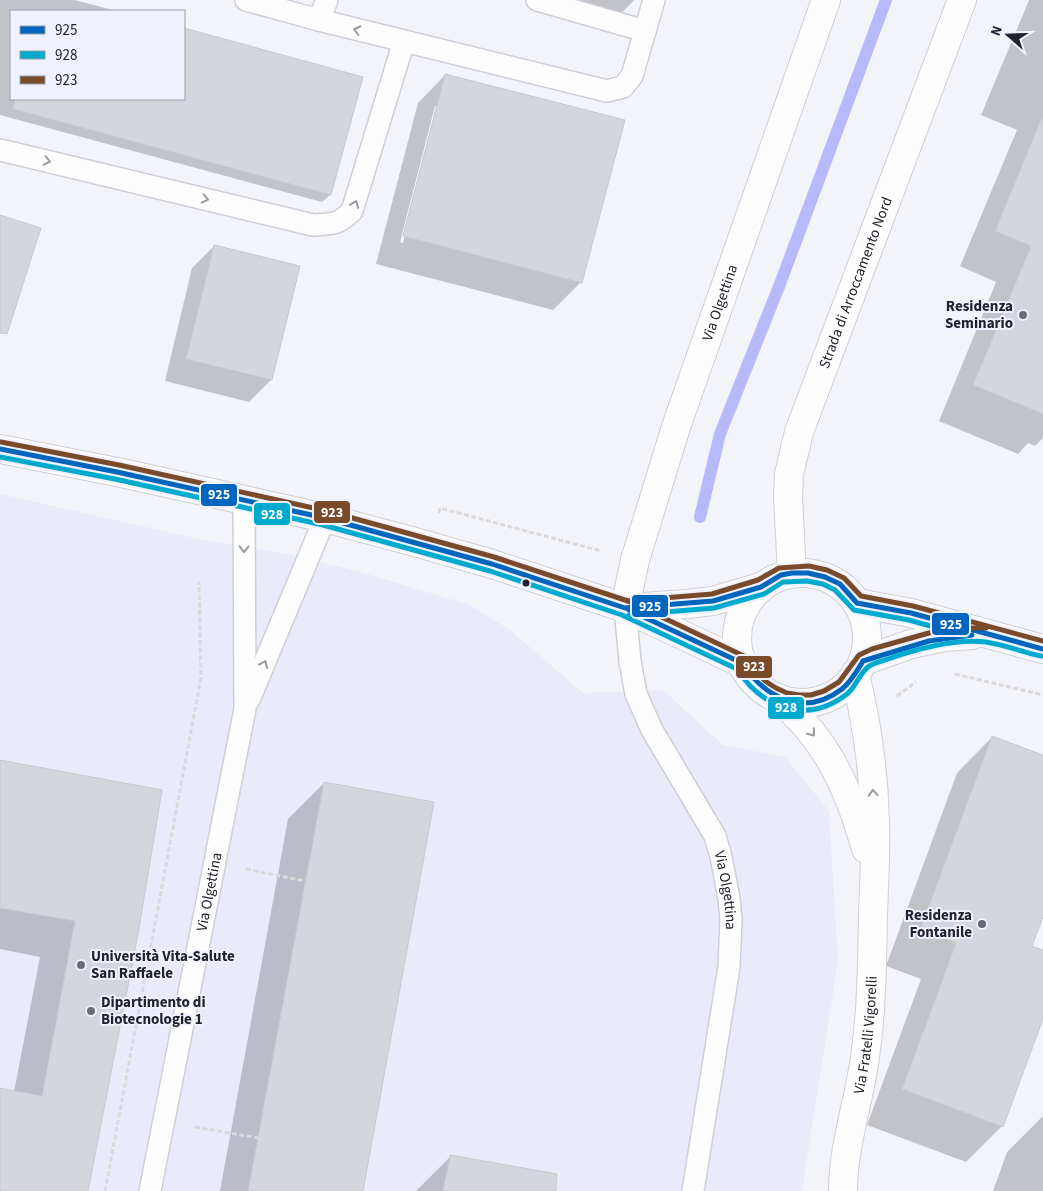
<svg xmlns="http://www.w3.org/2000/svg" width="1043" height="1191" font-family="'Source Sans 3',sans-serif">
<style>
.built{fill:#e9ebfa}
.shadow{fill:#0003;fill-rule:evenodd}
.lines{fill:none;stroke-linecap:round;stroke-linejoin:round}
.stream{stroke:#b7bafa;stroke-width:12}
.building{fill:#d5d6dd;stroke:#c7c8cf}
.service-casing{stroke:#cecfd6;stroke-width:24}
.minor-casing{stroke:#cecfd6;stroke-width:30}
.tertiary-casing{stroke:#cecfd6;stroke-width:30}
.path{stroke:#dadadc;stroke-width:3;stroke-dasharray:5 2.5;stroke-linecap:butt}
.service{stroke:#fdfdfe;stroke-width:21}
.minor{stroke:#fdfdfe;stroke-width:28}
.tertiary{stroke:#fdfdfe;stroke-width:28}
.bus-1-casing{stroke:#eff1fe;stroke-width:9}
.bus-2-casing{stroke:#eff1fe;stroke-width:9}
.bus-3-casing{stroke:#eff1fe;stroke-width:9}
.bus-1{stroke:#0065bd;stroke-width:5}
.bus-2{stroke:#00a9ce;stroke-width:5}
.bus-3{stroke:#7a4b2a;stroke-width:5}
.oneway{stroke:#9a9a9f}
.poi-dot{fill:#6a6c73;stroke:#eff1fe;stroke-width:2}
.bus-dot{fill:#21222a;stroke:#eff1fe;stroke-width:2}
.labels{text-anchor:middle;stroke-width:4;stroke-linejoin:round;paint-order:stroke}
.street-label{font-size:15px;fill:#21222a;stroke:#eff1fe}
.poi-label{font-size:15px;font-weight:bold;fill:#21222a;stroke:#eff1fe;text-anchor:end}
.line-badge{stroke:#eff1fe;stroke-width:2}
.badge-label{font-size:14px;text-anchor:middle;font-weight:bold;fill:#fff}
</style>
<rect width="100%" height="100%" fill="#f2f4fa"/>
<path class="built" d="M0,494L199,539L277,552L357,571L470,605L510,630L583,693L663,690L723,745L785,757L829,811L838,961L802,1191H0Z"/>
<path class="shadow" d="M0,0H75L116,11H11V99H184V30L361,78L330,195L322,202L0,115Z
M557,0H634L618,17Z
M1029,0H1043V438L1035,446L1028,443L1018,454L939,421L996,282L960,266L1017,130L981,115Z
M445,75L581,282L553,310L376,264L418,103ZM435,106H438L403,243L400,242Z
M214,246L271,380L249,402L165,381L192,268Z
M992,737L1043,756V913L1031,947L1043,952V1015L1002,1126L966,1162L867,1125L921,979L886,966L957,773Z
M0,761L161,791L87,1191H0V1090L14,1092L40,957L0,949Z
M324,783L362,1191H220L288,819Z
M1043,1116V1191H993L1007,1152Z
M451,1156L542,1191H416Z"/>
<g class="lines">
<path class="stream" d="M700,517L720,434L780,284L886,0"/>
</g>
<path class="building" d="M184,28L363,77L331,195L13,109L15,99H184Z
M445,74L625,120L582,283L403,236Z
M1042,117H1043V414L973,385L1031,246L995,231Z
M0,215L41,228L7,334L0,333Z
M214,245L300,266L272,380L186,359Z
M992,736L1043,755V917L1032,946L1043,950V1019L1003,1127L902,1089L956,943L920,930Z
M0,760L162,790L138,934L88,1191H0V1088L42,1096L75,921L0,908Z
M324,782L434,802L363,1191H248Z
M450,1155L557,1174L556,1191H443Z"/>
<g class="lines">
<g class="service-casing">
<g id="service">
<path d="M246,0L319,20L607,91L623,87L632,76L654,0"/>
<path d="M537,0L645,31"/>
<path d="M319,20L327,0"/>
<path d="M0,150L313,225C332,224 338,225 352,211L404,41"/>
<path id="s1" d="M625,608L630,661L636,694L652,730L715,836L721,857L729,898L731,920L729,967L693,1191"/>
<path d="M249,700L325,518"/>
<path id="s2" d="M150,1191L245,709L244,500"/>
</g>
</g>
<g class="minor-casing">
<g id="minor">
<path id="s3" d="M792,573L788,497L789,474L799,432L962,0"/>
<path d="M857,603L911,613L1043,649"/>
<path id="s4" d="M625,608L635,560L676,427L826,0"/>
<path d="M863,661L911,644L945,637L972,635"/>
</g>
</g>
<g class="tertiary-casing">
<g id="tertiary">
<path d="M0,449L117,472L244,500L325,518L415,542L492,564L625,608L742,663"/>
<circle cx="802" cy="638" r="65"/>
<path d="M629,608L687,604L713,601L761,587"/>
<path d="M778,698C827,739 849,789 866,849"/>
<path id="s5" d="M843,1191C843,1146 859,1102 865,1057C872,1009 872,962 873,914C874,884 876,853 875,823C874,772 867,723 855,674"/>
</g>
</g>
<path class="path" d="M439,513L440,508L601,551
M955,674L1043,695
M897,696L916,682
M246,869L305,881
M195,1127L258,1138
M105,1191L201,678L199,582"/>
<use href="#service" class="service"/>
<use href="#minor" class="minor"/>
<use href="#tertiary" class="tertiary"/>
<g class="bus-1-casing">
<path id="bus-1" d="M0,449L117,472L325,518L492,564L625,608L713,601L761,587L781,575L792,573H808L825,577L840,584L857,603
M857,603L911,613L1043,649
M629,610L742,663
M863,661L929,641L972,635
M742,663C765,698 804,718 842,689C851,682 857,671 863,661"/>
</g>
<g class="bus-2-casing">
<path id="bus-2" d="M0,457L115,479L323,525L490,571L622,615L737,669C762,708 807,725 847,694C856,687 859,674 868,667C873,663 880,662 885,660C916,649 954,638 986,642C1005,645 1023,652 1041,656
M629,615L714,608L764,594L783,582L807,581L823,584L835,590L854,610L909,620L966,636"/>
</g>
<g class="bus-3-casing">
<path id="bus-3" d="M1,442L119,465L327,511L494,557L628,601L746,657L765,681L776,688L787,693L799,695H811L824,691L839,682L859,655L872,649L936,631L960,628H986
M627,601L712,594L758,580L779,568L809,566L827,570L844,578L861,596L913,606L1043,641"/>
</g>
<use href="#bus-1" class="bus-1"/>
<use href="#bus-2" class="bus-2"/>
<use href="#bus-3" class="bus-3"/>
</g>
<defs><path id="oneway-chevron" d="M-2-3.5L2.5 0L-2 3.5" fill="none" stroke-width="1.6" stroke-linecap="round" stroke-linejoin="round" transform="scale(1.25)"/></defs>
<g class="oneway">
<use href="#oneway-chevron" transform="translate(357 30) rotate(-166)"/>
<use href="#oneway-chevron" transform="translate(47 161) rotate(13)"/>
<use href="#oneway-chevron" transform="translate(205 199) rotate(13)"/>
<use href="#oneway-chevron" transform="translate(355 204) rotate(-69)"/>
<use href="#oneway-chevron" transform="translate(244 549) rotate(91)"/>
<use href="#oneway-chevron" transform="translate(264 664) rotate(-67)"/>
<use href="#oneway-chevron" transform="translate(812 733) rotate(52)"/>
<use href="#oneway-chevron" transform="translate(873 793) rotate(-94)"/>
</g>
<g class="poi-dot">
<circle cx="1023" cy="315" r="5"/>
<circle cx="982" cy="924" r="5"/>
<circle cx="81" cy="965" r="5"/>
<circle cx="91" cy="1011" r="5"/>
</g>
<circle class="bus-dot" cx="526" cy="583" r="4.5"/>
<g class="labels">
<g class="street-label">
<text dy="5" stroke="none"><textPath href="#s3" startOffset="302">Strada di Arroccamento Nord</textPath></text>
<text dy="5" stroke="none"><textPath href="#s4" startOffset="320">Via Olgettina</textPath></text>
<text dy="5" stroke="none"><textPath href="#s1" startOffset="305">Via Olgettina</textPath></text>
<text dy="5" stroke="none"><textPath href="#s2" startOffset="305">Via Olgettina</textPath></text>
<text dy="5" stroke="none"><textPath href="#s5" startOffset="158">Via Fratelli Vigorelli</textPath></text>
</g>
<g class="poi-label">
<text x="1013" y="311">Residenza<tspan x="1013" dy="17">Seminario</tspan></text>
<text x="972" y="920">Residenza<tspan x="972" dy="17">Fontanile</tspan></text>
<text x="91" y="961" text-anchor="start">Università Vita-Salute<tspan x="91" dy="17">San Raffaele</tspan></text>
<text x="101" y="1007" text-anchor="start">Dipartimento di<tspan x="101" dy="17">Biotecnologie 1</tspan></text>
</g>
</g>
<g class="line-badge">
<rect x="200" y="483" width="38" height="24" rx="5" fill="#0065bd"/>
<rect x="313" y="500" width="38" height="24" rx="5" fill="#7a4b2a"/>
<rect x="253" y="502" width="38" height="24" rx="5" fill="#00a9ce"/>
<rect x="631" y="594" width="38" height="24" rx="5" fill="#0065bd"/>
<rect x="931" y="612" width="39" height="24" rx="5" fill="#0065bd"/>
<rect x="735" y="655" width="38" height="24" rx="5" fill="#7a4b2a"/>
<rect x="767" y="696" width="38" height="24" rx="5" fill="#00a9ce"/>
</g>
<g class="badge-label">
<text x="219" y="499">925</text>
<text x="332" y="517">923</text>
<text x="272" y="519">928</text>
<text x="650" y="611">925</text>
<text x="951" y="629">925</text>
<text x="754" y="671">923</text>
<text x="786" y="712">928</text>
</g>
<rect x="10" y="10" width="175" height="90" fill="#eff1fe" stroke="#9d9ea9"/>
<rect x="20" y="26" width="25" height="8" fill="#0065bd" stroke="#9d9ea9"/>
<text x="55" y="35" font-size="15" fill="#21222a">925</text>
<rect x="20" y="51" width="25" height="8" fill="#00a9ce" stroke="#9d9ea9"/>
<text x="55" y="60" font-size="15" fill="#21222a">928</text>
<rect x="20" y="76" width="25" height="8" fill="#7a4b2a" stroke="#9d9ea9"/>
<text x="55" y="85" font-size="15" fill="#21222a">923</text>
<g transform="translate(1008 35) rotate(290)" stroke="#eff1fe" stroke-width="4" paint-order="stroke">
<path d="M0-4L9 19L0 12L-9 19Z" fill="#21222a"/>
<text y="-8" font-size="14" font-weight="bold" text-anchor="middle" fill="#21222a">N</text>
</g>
</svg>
